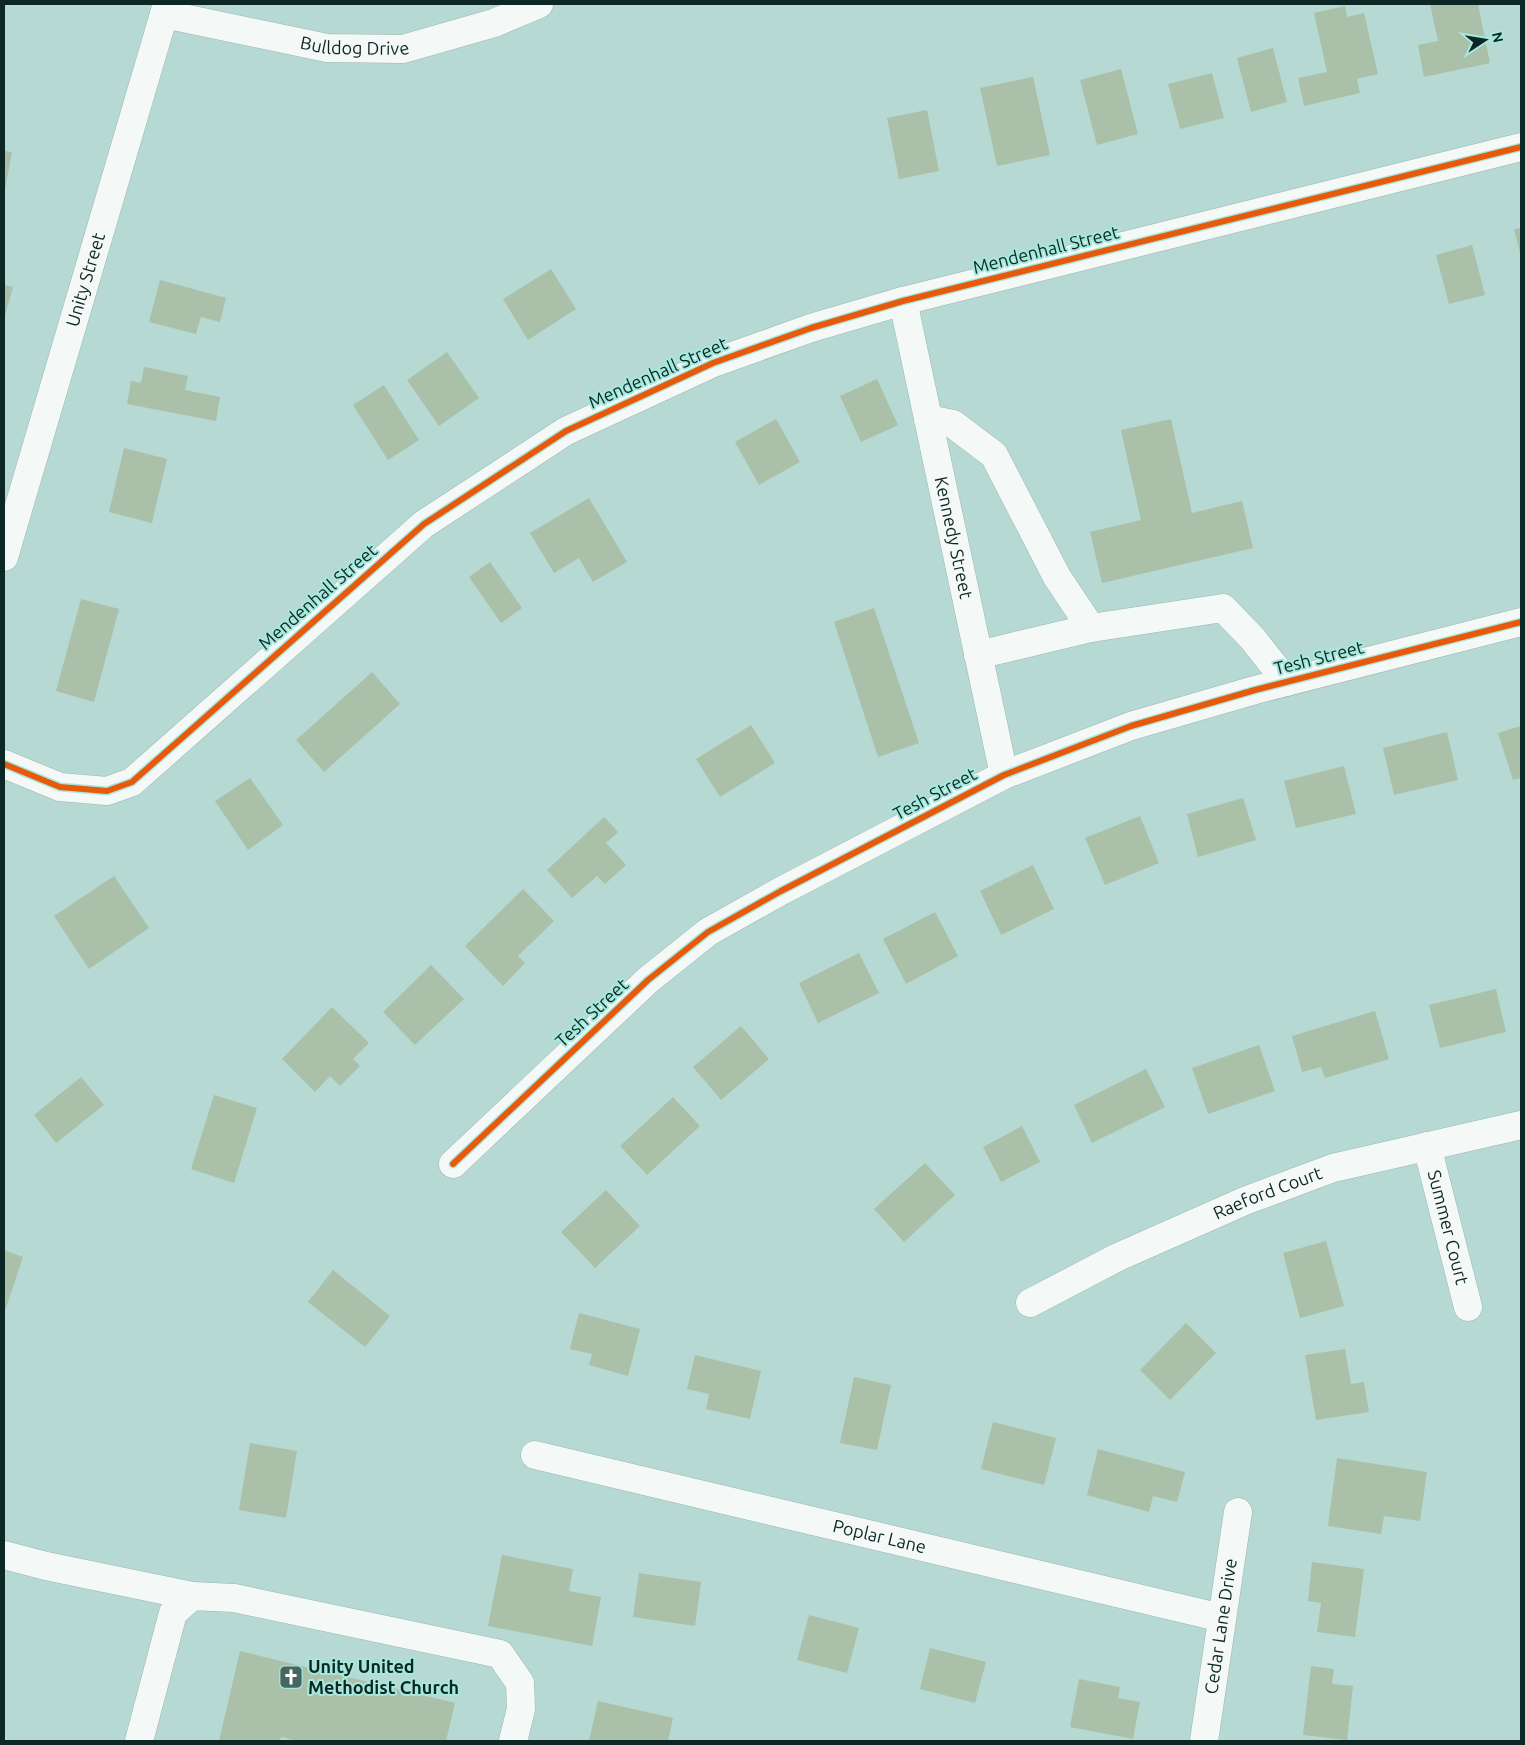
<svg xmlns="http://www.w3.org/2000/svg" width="1525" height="1745" font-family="Ubuntu,sans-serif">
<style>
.building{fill:#aac0a9}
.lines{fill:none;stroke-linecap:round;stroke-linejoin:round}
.minor-casing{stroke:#9bb7b2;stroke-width:29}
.minor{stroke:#f4f9f8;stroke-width:28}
.cycleway-casing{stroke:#a7e8dd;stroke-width:9}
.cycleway{stroke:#e8590c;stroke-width:6}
.labels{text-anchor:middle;stroke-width:4;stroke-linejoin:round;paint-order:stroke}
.street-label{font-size:18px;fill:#0d2824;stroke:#a7e8dd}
.poi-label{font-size:18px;font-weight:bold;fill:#0d2824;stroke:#a7e8dd;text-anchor:start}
</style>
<rect width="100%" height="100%" fill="#b6d9d3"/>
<path class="building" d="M1430,4H1478L1490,63L1424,77L1418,45L1438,41Z
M1345,6L1347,17L1364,13L1378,74L1357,79L1360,93L1304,106L1298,78L1327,72L1314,13Z
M1273,48L1287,102L1251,112L1237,58Z
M1121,69L1138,134L1097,145L1080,80Z
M1212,73L1224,118L1180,129L1168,84Z
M1033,77L1050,155L997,166L980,88Z
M927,110L939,171L899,179L887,118Z
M4,151L12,152L5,189L4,188Z
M1521,228V257L1514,229Z
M1472,245L1485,295L1449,304L1436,255Z
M551,269L576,309L528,340L503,299Z
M160,280L226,298L220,322L201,317L196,334L149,322Z
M4,285L13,287L4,319Z
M447,352L479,398L439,426L407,380Z
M144,367L188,376L185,390L220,397L216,421L127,404L131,381L141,383Z
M877,379L898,425L861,442L840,396Z
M384,385L419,440L388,460L353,405Z
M776,419L800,462L759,485L735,442Z
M1171,419L1192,513L1242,501L1253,548L1102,583L1090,532L1141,520L1121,430Z
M124,448L167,459L152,523L109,512Z
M589,498L627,562L593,582L579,558L554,573L530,533Z
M490,562L522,608L501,623L469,577Z
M81,599L119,609L94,702L56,691Z
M874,608L919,743L878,757L834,622Z
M372,672L400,704L324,772L296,740Z
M751,725L775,763L720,797L696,759Z
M1521,726V778L1513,780L1498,733Z
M1447,732L1458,780L1394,795L1383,748Z
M1344,766L1356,814L1296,828L1284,781Z
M250,778L283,825L248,850L215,801Z
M1243,798L1256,840L1198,857L1187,814Z
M1140,816L1159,863L1105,885L1085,838Z
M604,817L618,832L606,843L626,865L605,884L597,876L572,898L547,870Z
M1033,865L1054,909L1001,935L980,891Z
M114,876L149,928L89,969L54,916Z
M523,889L554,921L518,956L525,963L503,986L465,946Z
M935,912L958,956L906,984L883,939Z
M859,953L879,993L818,1023L799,983Z
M431,965L464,999L415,1045L383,1012Z
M1496,989L1506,1032L1440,1048L1429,1005Z
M332,1007L369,1043L353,1059L360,1066L340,1086L330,1076L315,1092L282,1059Z
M1375,1011L1389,1059L1325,1078L1321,1067L1302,1072L1292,1036Z
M741,1026L769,1059L721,1100L693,1067Z
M1259,1045L1275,1091L1208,1114L1192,1068Z
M1146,1069L1165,1107L1092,1143L1074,1105Z
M81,1077L104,1105L56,1143L34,1115Z
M214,1095L257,1108L234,1183L191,1169Z
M673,1097L700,1126L647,1175L620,1146Z
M1022,1126L1040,1162L1001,1182L983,1147Z
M925,1163L955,1195L904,1242L874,1209Z
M606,1190L640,1226L595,1268L561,1232Z
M1326,1241L1344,1306L1300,1318L1283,1253Z
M4,1250L23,1257L5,1311H4Z
M333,1270L390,1316L365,1347L308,1302Z
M579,1313L640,1329L628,1376L589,1365L592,1354L570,1349Z
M1186,1323L1216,1353L1170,1400L1140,1370Z
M1345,1349L1351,1384L1364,1382L1369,1412L1316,1420L1305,1355Z
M695,1355L761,1371L750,1419L706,1409L709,1394L687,1389Z
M854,1377L891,1385L877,1450L840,1443Z
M993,1422L1056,1438L1044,1485L981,1469Z
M250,1443L297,1451L286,1518L239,1510Z
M1098,1449L1185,1472L1177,1502L1153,1496L1149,1512L1087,1495Z
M1337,1458L1427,1472L1420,1521L1384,1516L1381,1534L1328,1526Z
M502,1555L573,1569L569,1591L601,1597L592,1646L488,1626Z
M1312,1562L1364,1569L1355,1637L1317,1632L1321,1603L1308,1601Z
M639,1573L701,1582L695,1626L633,1617Z
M809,1615L859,1628L847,1673L797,1660Z
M930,1648L986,1662L975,1703L920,1689Z
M240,1651L455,1703L446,1741H298L281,1737L280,1741H219Z
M1311,1666L1334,1669L1332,1684L1353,1686L1347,1740L1303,1735Z
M1079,1679L1120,1687L1118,1698L1140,1702L1133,1739L1070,1727Z
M598,1701L673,1718L668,1741H589Z"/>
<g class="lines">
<g class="minor-casing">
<g id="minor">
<path id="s1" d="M164,14L327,48L403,49L494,23L539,4"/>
<path id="s2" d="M903,301L1004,775"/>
<path d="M928,419L953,424L994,455L1057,577L1091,628L1223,608L1252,638L1287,682"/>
<path id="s3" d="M4,557L167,4"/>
<path d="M978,655L1091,628"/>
<path d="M4,764L60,787L107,791L132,782L424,524L566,431L713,363L811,328L903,301L1521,147"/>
<path id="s4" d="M1427,1146L1468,1307"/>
<path d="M453,1164L648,980L708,932L781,891L1004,775L1131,726L1255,690L1521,622"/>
<path id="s5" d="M1030,1303L1118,1257L1247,1200L1333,1168L1521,1125"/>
<path id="s6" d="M535,1455L1222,1618"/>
<path d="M4,1555L46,1566L192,1596"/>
<path d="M139,1741L173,1613L192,1596L234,1598L500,1654L520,1683L521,1709L513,1741"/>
<path id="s7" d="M1204,1741L1238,1512"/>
</g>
</g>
<use href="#minor" class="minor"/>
<g class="cycleway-casing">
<path id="cycleway" d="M4,764L60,787L107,791L132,782L424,524L566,431L713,363L811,328L903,301L1521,147
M453,1164L648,980L708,932L781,891L1004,775L1131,726L1255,690L1521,622"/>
</g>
<use href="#cycleway" class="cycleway"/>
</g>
<defs>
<g id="church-square" transform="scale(1.25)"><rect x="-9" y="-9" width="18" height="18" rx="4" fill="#486661" stroke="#a7e8dd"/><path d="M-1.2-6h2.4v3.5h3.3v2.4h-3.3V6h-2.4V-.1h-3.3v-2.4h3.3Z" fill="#fff"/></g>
</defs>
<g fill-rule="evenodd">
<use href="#church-square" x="291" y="1677"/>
</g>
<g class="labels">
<g class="street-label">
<text dy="6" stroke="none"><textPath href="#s1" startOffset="194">Bulldog Drive</textPath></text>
<text transform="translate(1046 250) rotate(-14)" y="6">Mendenhall Street</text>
<text dy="6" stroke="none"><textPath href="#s3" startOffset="289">Unity Street</textPath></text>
<text transform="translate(658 373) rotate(-24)" y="6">Mendenhall Street</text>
<text dy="6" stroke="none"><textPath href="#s2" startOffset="242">Kennedy Street</textPath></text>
<text transform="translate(318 597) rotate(-41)" y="6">Mendenhall Street</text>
<text transform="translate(1319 658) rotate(-14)" y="6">Tesh Street</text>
<text transform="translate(935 794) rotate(-28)" y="6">Tesh Street</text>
<text transform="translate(592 1013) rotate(-43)" y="6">Tesh Street</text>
<text dy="6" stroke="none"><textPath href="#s5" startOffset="262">Raeford Court</textPath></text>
<text dy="6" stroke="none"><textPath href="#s4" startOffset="84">Summer Court</textPath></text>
<text dy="6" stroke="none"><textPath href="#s6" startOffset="354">Poplar Lane</textPath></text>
<text dy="6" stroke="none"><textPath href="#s7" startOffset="116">Cedar Lane Drive</textPath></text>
</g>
<g class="poi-label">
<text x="308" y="1673">Unity United<tspan x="308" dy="21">Methodist Church</tspan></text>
</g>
</g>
<rect width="1525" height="1745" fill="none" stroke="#0d2824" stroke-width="10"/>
<g transform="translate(1485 40) rotate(78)" stroke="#a7e8dd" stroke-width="4" paint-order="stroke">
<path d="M0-4L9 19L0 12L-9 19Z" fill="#0d2824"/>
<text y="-8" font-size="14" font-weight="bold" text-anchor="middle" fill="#0d2824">N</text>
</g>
</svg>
